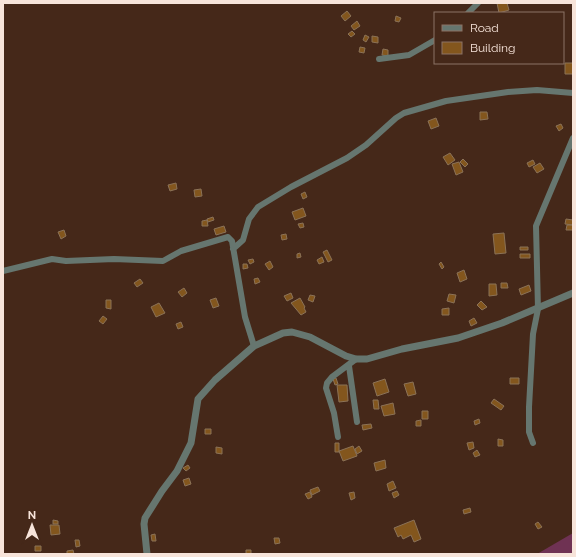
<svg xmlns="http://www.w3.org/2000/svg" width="576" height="557" font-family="Raleway,sans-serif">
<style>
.green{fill:#6f3253}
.building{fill:#83561d;stroke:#8b7257}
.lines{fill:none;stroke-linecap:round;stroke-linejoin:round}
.minor{stroke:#66766f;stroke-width:6}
.tertiary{stroke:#66766f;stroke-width:7}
</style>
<rect width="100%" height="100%" fill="#452819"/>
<path class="green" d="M573,533V554H537Z"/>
<path class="building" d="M497,3H507L509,10L499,13Z
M347,11L351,16L345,21L341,16Z
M396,16L401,18L399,22L395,21Z
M357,21L360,26L354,30L351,26Z
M352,31L355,34L351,37L348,34Z
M365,35L369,37L366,42L363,40Z
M372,36L378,37V43L372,42Z
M360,47L365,48L364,53L359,52Z
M383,49L388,50V56L382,55Z
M565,63H573V74H565Z
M480,112H487L488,119L480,120Z
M436,118L439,126L431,129L428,121Z
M561,124L563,128L559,131L556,126Z
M450,153L455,160L448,165L443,157Z
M463,159L468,164L465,167L460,162Z
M533,160L535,164L529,167L527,163Z
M459,162L463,172L456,175L452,164Z
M540,163L544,169L537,173L533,167Z
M176,183L177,189L170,191L168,185Z
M201,189L202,196L195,197L194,190Z
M305,192L307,197L303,199L301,194Z
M303,208L306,216L295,220L292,212Z
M213,217L214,220L208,222L207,219Z
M566,219L573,220V225L565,224Z
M207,220L208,226H202V221Z
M303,223L304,227L300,228L298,224Z
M567,225H573V230H566Z
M224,226L226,232L216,235L214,229Z
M64,230L66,236L61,239L58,232Z
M504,233L506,253L495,254L493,234Z
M286,234L287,239L282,240L281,235Z
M520,247H528V250H520Z
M327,250L332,260L328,262L323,252Z
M300,253L301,257L297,258V254Z
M520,254H530V258H520Z
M322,257L324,262L319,264L317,260Z
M253,259L254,262L250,264L248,260Z
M270,261L273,267L269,270L265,264Z
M441,262L444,267L442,269L439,264Z
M243,264H247L248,268L243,269Z
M464,270L467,279L460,282L457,273Z
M258,278L260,282L255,284L254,279Z
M140,279L143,283L137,287L134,283Z
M501,283H507L508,288H501Z
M489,284H496L497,295L489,296Z
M529,285L531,291L521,295L519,289Z
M184,288L187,293L182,297L178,292Z
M291,293L293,298L287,301L284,296Z
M449,294L456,295L454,303L447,301Z
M310,295L315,296L313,302L308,300Z
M216,298L219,306L213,308L210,300Z
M300,298L305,307L304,308L306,312L301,315L291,303Z
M106,300H111V309L106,308Z
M481,301L487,307L482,310L477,305Z
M159,303L165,313L156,317L151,307Z
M449,308V315H442V309Z
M103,316L107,319L103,324L99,321Z
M474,318L477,323L471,326L469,321Z
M181,322L183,327L178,329L176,324Z
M336,378L338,384L335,385L333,379Z
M510,378H519V384H510Z
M385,379L389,392L377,396L373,383Z
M413,382L416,394L408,396L404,384Z
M337,385H347L348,401L339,402Z
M494,399L504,406L501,410L491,403Z
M373,400H378L379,409H374Z
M393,403L395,414L384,416L381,406Z
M422,411H428V419H422Z
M479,419L480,423L475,425L474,421Z
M421,420V426H416V421Z
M371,424L372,428L363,430L362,425Z
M205,429H211V434H205Z
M498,439L503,440V446H498Z
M473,442L474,448L469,450L467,443Z
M335,443H339V452H335Z
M353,446L357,456L343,461L339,451Z
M359,446L362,451L357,454L355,449Z
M216,447L222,448V454L216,453Z
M477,450L480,455L475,457L473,453Z
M385,460L386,468L376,471L374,463Z
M188,465L190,468L186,471L183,468Z
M189,478L191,484L185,486L183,480Z
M393,481L396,488L389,491L387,484Z
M318,487L320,491L312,495L310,490Z
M397,491L399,495L394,498L392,493Z
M310,492L312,497L308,499L305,494Z
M354,492L355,498L351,500L349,493Z
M470,508L471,512L464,514L463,510Z
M53,520L58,521V524H53Z
M414,520L421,539L414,542L411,535L403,539L401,535L398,537L394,528Z
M538,522L542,527L538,529L535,524Z
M50,525H59L60,534L51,535Z
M155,534L156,541H152L151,535Z
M274,538H279L280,543L275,544Z
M75,540H79L80,546L76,547Z
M35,546H41V551H35Z
M73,550L74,554H67V551Z
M246,550H251V554H246Z"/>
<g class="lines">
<path class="minor" d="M468,13L478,3
M379,59L409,55L435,40
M233,249L243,240L249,219L258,207L291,187L347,158L366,145L396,118L404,113L446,101L508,92L537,90L573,93
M3,271L52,259L66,261L114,259L163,261L181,251L228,237L232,241L245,317L254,346
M349,366L357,422
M338,437L334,413L326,388L327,383L332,377L356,359
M533,443L529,432V407L533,334L538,309L536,226L573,138"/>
<path class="tertiary" d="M147,554L144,524L145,518L162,491L177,471L191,443L198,399L215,380L254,346L283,333L292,332L310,337L346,356L356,359H367L402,349L458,338L502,323L573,293"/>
</g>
<rect width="576" height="557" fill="none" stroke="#f7e4da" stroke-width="8"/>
<rect x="434" y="12" width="130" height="52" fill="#452819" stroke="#8c7366"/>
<rect x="442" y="25" width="20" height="6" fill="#66766f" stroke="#8c7366"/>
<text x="470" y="32" font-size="12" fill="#f7e4da">Road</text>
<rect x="442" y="42" width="20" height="12" fill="#83561d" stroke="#8c7366"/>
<text x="470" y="52" font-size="12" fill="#f7e4da">Building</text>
<g transform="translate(32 525)" stroke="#452819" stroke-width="3" paint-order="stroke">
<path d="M0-3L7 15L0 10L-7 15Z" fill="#f7e4da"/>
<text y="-6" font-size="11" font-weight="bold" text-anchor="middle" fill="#f7e4da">N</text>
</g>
</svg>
